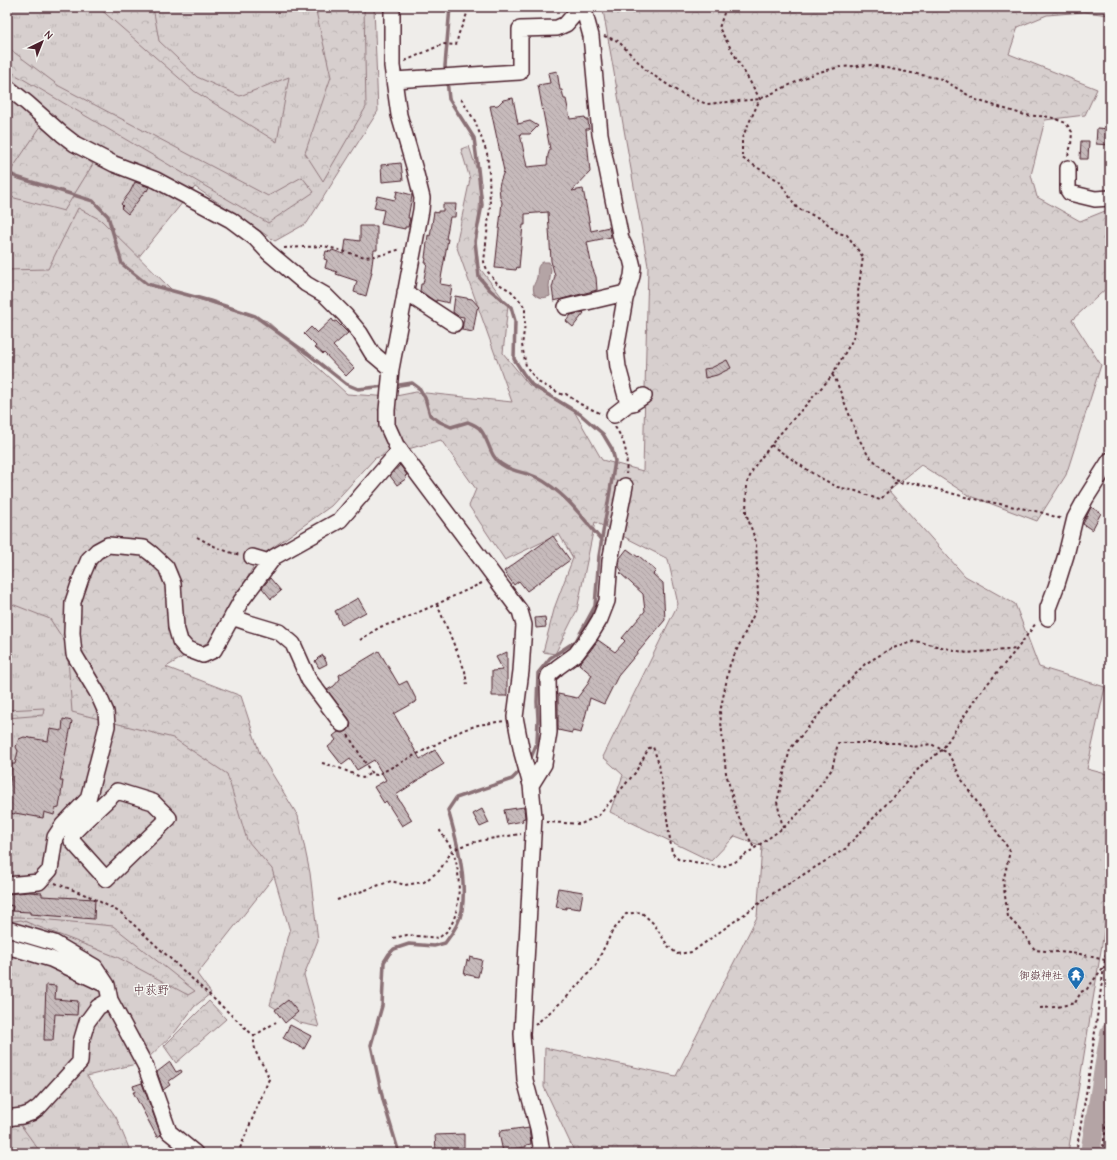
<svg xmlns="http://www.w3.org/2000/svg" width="1117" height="1160" font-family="'Comic Neue','Klee One',sans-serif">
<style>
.grass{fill:url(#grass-tufts);stroke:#90777c}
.forest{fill:url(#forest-crowns);stroke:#90777c}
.water{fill:#b4a4a5;stroke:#8a6f74}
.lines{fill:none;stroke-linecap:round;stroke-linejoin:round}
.stream{stroke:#8a6f74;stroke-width:3.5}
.river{stroke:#b4a4a5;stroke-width:20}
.building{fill:url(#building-back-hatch);stroke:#4a1f2b}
.minor-casing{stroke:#4a1f2b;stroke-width:18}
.path{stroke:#4a1f2b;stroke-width:2;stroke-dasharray:3 3;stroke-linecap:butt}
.minor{stroke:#f6f6f2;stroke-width:15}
.labels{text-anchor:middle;stroke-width:3;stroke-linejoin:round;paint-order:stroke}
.poi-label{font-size:11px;fill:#4a1f2b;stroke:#f6f6f2;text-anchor:end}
.neighbourhood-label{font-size:12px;fill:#4a1f2b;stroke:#f6f6f2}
</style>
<defs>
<pattern id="grass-tufts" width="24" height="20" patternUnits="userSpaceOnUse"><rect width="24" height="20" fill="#d7cfce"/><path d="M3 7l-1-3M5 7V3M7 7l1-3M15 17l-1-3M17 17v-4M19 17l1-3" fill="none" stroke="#bab1b1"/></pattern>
<pattern id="forest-crowns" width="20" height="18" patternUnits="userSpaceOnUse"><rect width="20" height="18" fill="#d7cfce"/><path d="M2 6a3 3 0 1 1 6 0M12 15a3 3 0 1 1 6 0" fill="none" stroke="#bab1b1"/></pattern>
<pattern id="building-back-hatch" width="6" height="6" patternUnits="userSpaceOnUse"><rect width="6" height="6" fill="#c6babb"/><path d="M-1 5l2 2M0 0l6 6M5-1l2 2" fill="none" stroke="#ac9fa1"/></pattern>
</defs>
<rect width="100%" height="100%" fill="#efedea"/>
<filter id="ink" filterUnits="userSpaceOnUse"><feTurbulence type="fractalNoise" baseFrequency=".025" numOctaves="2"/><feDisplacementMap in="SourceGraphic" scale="8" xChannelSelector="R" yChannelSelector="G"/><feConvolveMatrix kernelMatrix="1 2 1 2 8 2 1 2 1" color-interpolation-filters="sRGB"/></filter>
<g filter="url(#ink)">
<path class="grass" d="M7,7H374L378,111L307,223L275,241L195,187L129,269L123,682L223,721L294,851L197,974L211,993L194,1007L175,1032L144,1062L87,1076L116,1117L131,1153H7Z"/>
<path class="forest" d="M98,7H153L159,41L197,77L240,96L289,77L277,142L194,91Z
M315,7H364L366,107L323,181L305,153L331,77Z
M606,7H1110V15L1084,12L1047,15L1018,27L1009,54L1097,89L1085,115L1045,120L1031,175L1037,197L1080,221L1110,209V285L1072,320L1101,365L1066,475L1037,521L968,495L921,465L889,491L965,576L1015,604L1039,667L1105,687L1087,769L1110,775V895L1068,1153H575L544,1087L545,1048L676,1076L757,917L762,846L735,836L711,861L610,812L623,775L603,757L678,604L668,559L595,522L577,610L555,654L543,652L555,606L573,558L559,534L505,560L469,506L476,489L441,440L375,458L331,506L258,558L215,638L166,667L241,696L260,754L298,816L310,873L318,940L304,975L319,1027L300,1023L270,1005L290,931L272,869L247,840L227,774L173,738L72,712L67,645L50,619L7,602V270L48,269L78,208L101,220L173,291L267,321L347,394L391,397L416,392L512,402L456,245L470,179L461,149L469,146L481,183L475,262L508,305L503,353L529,385L574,411L602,460L643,471L648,266L603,10Z
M7,47L59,86L268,196L302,177L314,192L268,223L16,75L7,68Z
M41,126L93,164L64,211L7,196V172H10Z
M44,708L43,715L7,718V710Z
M7,917H20L113,926L195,991L188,995L117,957L21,920L7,922Z
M209,1001L226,1019L176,1063L164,1046Z
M20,1124L41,1153H7V1126Z"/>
<path class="water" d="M543,262H549L551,270L549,286L550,296C543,299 539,298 534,293C532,284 535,285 537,277C538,270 536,266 543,262Z"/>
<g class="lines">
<path class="stream" d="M446,74L445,66L450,7
M447,80L449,99L474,138L478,169L482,205L475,241L479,277L490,290L511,307L515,321L514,359L523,373L532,385L580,414L603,434L612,449L615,461L599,556L595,606L576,641L550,658L538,673L537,702L538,719L537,743L529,762
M7,172L16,177L93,201L108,216L122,264L147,284L210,301L255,316L308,354L346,384L358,389L386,386
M393,386L412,383L420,389L425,398L430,415L440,422L451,427L468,422C472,424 476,425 479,428C489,438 489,456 501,464C512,472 525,472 536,477C564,491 583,518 602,541
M399,1153L383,1100L371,1045L382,1006L384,962L389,954L394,949L409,944L434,946L445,943C452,934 460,922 462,910C467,878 457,841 448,810L456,798L512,779L522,769"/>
<path class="river" d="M1090,1153L1110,1033"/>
</g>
<path class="building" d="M557,71L560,90H562L564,99H566L570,119L585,117L586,120H588L589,129H586L590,172L572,191L583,189L591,231L609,227L611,237L587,242L592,267L596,277L597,290L554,301L552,288L555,276L551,261L548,212L525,214V225H523L519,268L517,267L516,270L495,268L502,202L500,197L499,187L500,182L504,171L490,106L498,105L503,100L513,98L518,124L530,121L538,126L530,134H520L527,167L547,165L548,155L550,149L538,85L550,83L548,73Z
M1097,128L1110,129V145L1096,144Z
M1081,141H1089L1088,159H1080Z
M401,163L403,180L382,182L381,165Z
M135,182L149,187L147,191L146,190L128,214L121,208L123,206L121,204L130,192Z
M397,191L412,195V196L408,218H410L408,227H405V229L381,224L384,210L374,208L377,196L395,200Z
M443,204H456L455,217H450L446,239H448L440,284L452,286L449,303L436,300V302L420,291L421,284H423L427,263H425L426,259L425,258L428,235L430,236L434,212L438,213V211H443Z
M360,226H377V250H374L371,272H372L366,296L354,292L357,281L336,274L337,272L325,268L327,260L324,259L326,251L331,252L332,250L344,254L346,239L360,241Z
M455,296L472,299L479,307L477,309L473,332L462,330L464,317L458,316L453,312Z
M583,312L584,313L573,327L566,321L571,315Z
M332,319L334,322L336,321L348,333L333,346L354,368L346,376L324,353L323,354L315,347L316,346L304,334L311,327L317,333Z
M727,360L731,368L717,375L705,378L704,369L711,368Z
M400,465L407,475L405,476L407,478L397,485L390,476Z
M1091,507L1101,513L1092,530L1083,524Z
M553,536L570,560L527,591L519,581L514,585L504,571Z
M627,549L638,557L639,556L656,571L653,574L663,583L665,620L618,676L604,704L590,698L581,733L572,731V733L558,730V694L577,698L587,685L592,675L579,664L590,651L598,640L615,652L625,641L622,638L645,611L643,594L620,573L622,571L619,567L620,558Z
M270,578L281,591L271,599L262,588Z
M358,598L366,612L342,625L335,611Z
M545,617L546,627L536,628L535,618Z
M379,651L399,685L407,681L417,701L394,714L420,759L435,750L444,764L419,779V780L396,795L412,820L402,826L386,801L384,803L374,787L386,780L374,760L357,770L350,759L342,765L328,747L336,740L333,736L338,732L343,733L347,731L350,728L351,723L349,719L327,690L334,686L340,679L339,675Z
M507,652V696H492V671L503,670L496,657Z
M323,655L327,664L319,668L315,661L318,658Z
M63,719L72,721L60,781H63L59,808L55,809L54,815L44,812L43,818L15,813L14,814L7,812V797L11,776H10L12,764H15L18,751L16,747L18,741L19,739L24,737L48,741L50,729L62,731Z
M524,807L525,818L522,819L523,821L507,824L504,810Z
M482,809L489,823L480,827L473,814Z
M558,888L583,892L580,909L566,907V909L556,907L558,898H556Z
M29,892L42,893V896L95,899L94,919L30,914V912L12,911L13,906L7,905V894Z
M470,957L482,960L478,977L464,974L467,960L469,961Z
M46,985L56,986L55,999L78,1001L77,1015L55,1014L53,1040H44Z
M288,1000L298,1012L285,1023L275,1010Z
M290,1025L311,1036L304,1049L283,1038Z
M170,1062L176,1072L181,1070L182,1072L168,1082L170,1085L163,1090L157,1072Z
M142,1083L161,1135L157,1137L133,1092H135L133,1086Z
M523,1128V1129L529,1128L531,1144L526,1145V1147L511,1149V1150L503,1152L499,1133H500V1131Z
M464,1134V1148H458V1151L436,1152L435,1135Z"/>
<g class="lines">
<g class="minor-casing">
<path id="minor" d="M392,7V66L399,115L415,170L422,198L421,210L391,369L387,410V425L396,445L520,611L524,625L521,671L515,717L522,753L531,785L534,817L522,1034L525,1080L538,1128L542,1153
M583,7L591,36L600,134L621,239L631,259L633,267L632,276L625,299L616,350L618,367L628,404L614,415
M394,80L520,72V29L557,28L566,24L581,7
M7,87L27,103L62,134L75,144L114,164L156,180L231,220L255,238L268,252L306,284L325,295L345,315L360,333L372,353L391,369
M1068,168V190L1070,193L1095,199L1110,198
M405,292L454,324
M566,307L621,294H627
M628,404L633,403L644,396
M252,557L269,562
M1048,618V608L1056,587L1066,555L1075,518L1086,498L1110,460
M342,724L309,680L293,644L279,632L249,623L232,617L241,601L274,557L340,520L400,450
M531,785L544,764L549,732L548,679L549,675L558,667L576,654L591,634L600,619L607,601L610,561L625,486
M117,791L153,802L169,818L106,879L72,841L73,833L88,818Z
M7,885L39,882L50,870L55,837L63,825L88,799L107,726L106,712L98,694L74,654L72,633L73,602L81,578L89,559L97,551L108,545L144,548L152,554L166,567L173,584L176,627L180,641L187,649L203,655L214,650L232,617
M7,929L54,943L95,967L107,985L110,1000L145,1065L169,1132L195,1153
M7,946L51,959L106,985
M7,1118L22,1116L31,1113L39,1107L80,1062L81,1042L87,1022L98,1007L110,1000"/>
</g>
<path class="path" d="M726,7L719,28L760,99L742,138V158L779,181L797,208L823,220L838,233L847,235L863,257L858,292L859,313L853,339L831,377L778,436L754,467L747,483L746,513L756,542L758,597L755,612L730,664L720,712L726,773L737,814L754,848
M604,36L618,41L647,71L683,95L707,104L760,99L815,73L840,67L871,65L942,79L976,100L1025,115L1050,117L1066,123L1072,132L1071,145L1068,156
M405,61L443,44L456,45L459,33L469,9L471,7
M461,99L475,121L487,153L489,173L490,206L484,262L488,272L497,283L511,291L522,303L525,309V324L522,345L526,366L538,382L563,395L566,394L580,404L602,414
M284,248L324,246L365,257L382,255L401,249
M832,375L835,378L858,437L868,455L895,480L903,482
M615,427C626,443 628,455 626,474
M771,445L812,473L837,487L856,491L880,500L895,484L915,483L965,497L1040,512L1062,519
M197,537C211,545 225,552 241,555
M437,604L465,671L467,685
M360,640L380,627L399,621L437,604L484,582
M348,735L372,774L377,775L463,730L478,725L504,721
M322,763L337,767L363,778L371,773
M546,822L581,824L599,815L635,773L649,748L653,747L659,764L672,853L678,859L722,867L735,862L783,828L799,813L832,769L838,743H898L913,747L931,744L948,753L962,780L1010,851L1003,882L1008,917L1021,930L1035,950L1080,954L1105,960
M783,828L777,802L790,749L827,705L865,664L890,649L915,641L967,653L1017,649
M55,883L91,897L121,913L254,1036C253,1058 264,1061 269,1079L238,1153
M337,900L391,881L405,885L424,882L439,871L452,851C466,841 503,837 521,834
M393,938L407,935L439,938C441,936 444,934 446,932C461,917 461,877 455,858C453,848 445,839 440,831L443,829
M1040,1008L1057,1007L1075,1003L1081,992L1087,989L1102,969L1104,968L1110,969
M535,1025L566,998L595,966L612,932L626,914L641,912L654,924L668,946L677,954L692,952L775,892L845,849L922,765L942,750L978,695L1017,649L1036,623
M254,1036L276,1022
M1076,1153L1088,1082L1110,924
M1102,1153L1110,1102"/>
<use href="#minor" class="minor"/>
</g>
</g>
<defs>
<g id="temple-pin" transform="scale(0.9)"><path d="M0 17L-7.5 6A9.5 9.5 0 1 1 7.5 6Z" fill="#1f6fb2" stroke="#f6f6f2"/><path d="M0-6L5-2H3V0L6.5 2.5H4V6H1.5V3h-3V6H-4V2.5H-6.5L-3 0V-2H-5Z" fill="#fff"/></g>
</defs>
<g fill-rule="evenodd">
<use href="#temple-pin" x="1076" y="975"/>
</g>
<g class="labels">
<g class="poi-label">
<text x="1063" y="979">御嶽神社</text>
</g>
<g class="neighbourhood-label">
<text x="151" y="994">中荻野</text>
</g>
</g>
<rect width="1117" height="1160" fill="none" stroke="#f6f6f2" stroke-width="24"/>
<rect x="12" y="12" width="1093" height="1136" fill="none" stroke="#4a1f2b" stroke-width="1.5" filter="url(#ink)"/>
<g transform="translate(42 42) rotate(43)" stroke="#f6f6f2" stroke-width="3" paint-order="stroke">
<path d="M0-3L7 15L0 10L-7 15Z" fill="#4a1f2b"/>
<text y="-6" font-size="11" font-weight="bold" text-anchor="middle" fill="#4a1f2b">N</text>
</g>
</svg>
